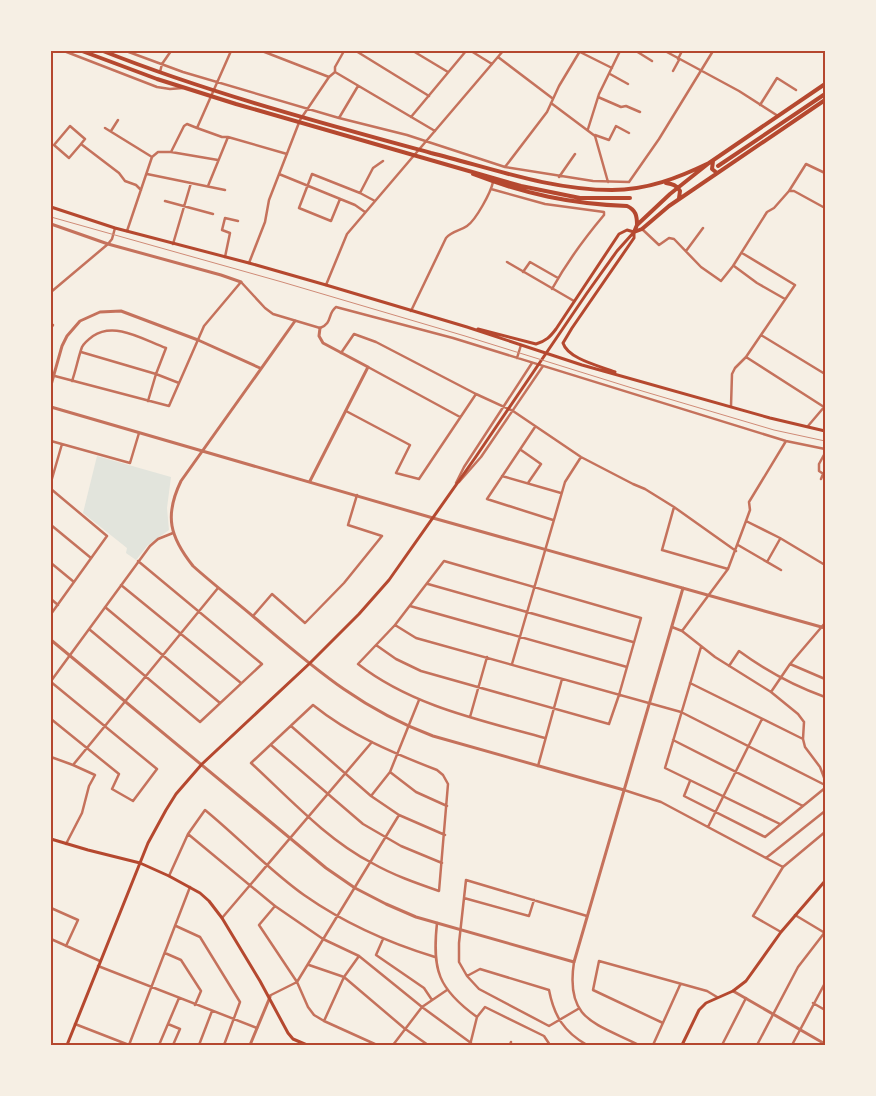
<svg xmlns="http://www.w3.org/2000/svg" width="876" height="1096" font-family="Roboto,sans-serif">
<style>
.green{fill:#e2e4dc}
.lines{fill:none;stroke-linecap:round;stroke-linejoin:round}
.minor{stroke:#c5725c;stroke-width:2.5}
.tertiary{stroke:#c5725c;stroke-width:3}
.secondary{stroke:#b5482f;stroke-width:3}
.trunk{stroke:#b5482f;stroke-width:4}
.rail{stroke:#cf8b77;stroke-width:1}
.neatline{fill:none;stroke:#b5482f;stroke-width:2}
</style>
<rect width="100%" height="100%" fill="#f6efe4"/>
<path class="green" d="M97,456L171,477L167,508L169,530L148,545L136,560L126,553L127,548L83,513Z"/>
<g class="lines">
<path class="minor" d="M64,51L157,87L170,89L183,88
M126,51L183,72L339,118L407,135L505,167L593,181L629,182L659,139L713,51
M231,51L197,128L222,137H228L287,154
M262,51L329,77
M356,51L429,96
M413,51L448,72
M471,51L492,64
M636,51L652,61
M665,51L739,91L778,116
M580,52L612,68
M498,57L552,98
M678,59L682,51
M673,71L679,60
M160,72L162,64L171,51
M335,72L435,131
M610,74L628,84
M598,97L621,107L626,106L640,112
M551,103L595,136L608,182
M760,105L777,78L796,90
M411,117L466,51
M339,118L358,86
M105,128L152,157
M588,129L599,94L620,51
M111,131L118,120
M595,135L609,140L616,126L629,133
M81,144L85,139L70,126L54,145L69,158L81,144L119,173L125,181L136,185L141,190
M171,152L218,160
M505,167L547,112L559,86L580,51
M147,174L225,190
M279,174L355,205L365,212
M559,177L575,154
M208,186L228,137
M491,189L545,204L604,212V215C583,240 568,260 552,289
M789,191L806,164L825,173
M360,193L373,168L383,161
M340,199L331,221L299,208L312,174L360,193L375,201
M165,201L213,214
M642,229L659,245L669,238L674,239L701,267L721,281L733,266L767,212L774,208L789,191H794L825,208
M127,231L152,157L158,152H171L184,126L187,124L197,128
M173,244L191,183
M686,251L703,228
M225,257L230,233L222,230L225,218L238,221
M507,262L574,301
M249,263L265,222L269,200L300,120L329,77L335,72V67L344,51
M734,266L757,283L785,299
M523,272L530,262L558,278
M326,285L347,234L503,51
M51,292L108,244L112,239L115,228
M411,311L446,238C452,231 460,231 467,226C476,220 491,192 493,182
M51,325H53L51,328
M761,335L825,374
M341,353L354,334L376,342L476,394L513,411L581,457L633,484L645,489L674,507L736,551
M746,357L824,407
M517,358L521,345
M368,367L460,417
M51,375L169,406L204,326L241,282L265,308L273,314L320,328C333,323 327,314 336,307L453,338L786,441L825,449
M72,381C76,370 78,358 82,347C84,343 89,339 93,336C115,321 144,340 166,348L156,374L81,352
M148,401L156,374L179,383
M731,406L732,374L735,368L746,357L795,285L742,253
M346,411L410,445L396,473L419,479L476,394
M808,426L825,406
M535,427L487,499L553,520
M51,441L130,463L139,433
M521,450L541,464L528,483
M825,453L819,464V471L825,475
M502,476L561,493
M821,479L823,474
M51,482L62,444
M459,482L481,457L543,366
M456,483L464,467L532,363
M51,489L107,536L51,614
M674,507L662,550L728,569
M746,521L780,538L825,565
M51,525L91,558
M738,545L781,570
M767,562L780,539
M51,563L74,582
M428,584L633,642
M121,585L241,683
M51,599L58,605
M410,606L627,667
M105,607L220,703
M253,616L272,594L305,623L344,583L382,536L348,525L357,495
M395,625L416,638L681,712L825,785
M672,627L682,631L715,657L771,692L798,714L804,722L803,739L805,747L820,767L825,780
M89,629L200,722L262,664L138,561
M682,631L728,569L746,521L750,510L749,502L786,441
M376,645L396,659L421,671L609,724L619,695L641,618L444,561L395,625L358,664C412,706 480,720 545,738
M701,647L665,768L780,824
M512,664L565,482L581,457
M790,664L825,679
M729,666L739,651C765,670 794,686 825,697
M51,681L150,546L158,539L173,533
M51,682L157,769L133,801L112,789L119,774L51,719
M690,683L803,739
M771,692L790,664L825,623
M313,705C350,735 393,753 437,770L443,775L448,784L439,891C416,883 393,875 372,863C327,840 288,797 251,763Z
M470,717L487,657
M291,726L371,796L399,815L445,835
M673,740L803,806
M271,745L363,824L401,846L442,863
M51,757L73,765L218,588
M538,766L562,679
M390,772L416,792L447,806
M690,781L684,796L765,837L825,788
M624,790L661,802L783,867
M371,796L390,772L419,700
M708,827L762,719
M188,834L275,906L323,939L359,956L422,1007L471,1043
M66,844L82,813L89,786L95,775L73,765
M766,858L825,811
M169,876L188,834L205,810C239,838 269,870 304,895C344,923 389,943 435,957
M464,898L529,916L534,900
M275,906L259,925L297,982L308,1007L314,1015L324,1021L377,1045
M51,908L78,920L66,946
M795,915L825,933
M222,918L372,742
M437,923C432,970 438,989 477,1017
M176,926L200,937L240,1002L224,1045
M781,932L753,916L783,867L825,832
M51,939L100,961
M383,939L376,955L424,988L432,1000
M165,953L181,960L201,991L195,1005
M574,962C565,1020 595,1023 639,1045
M309,965L344,977L404,1028L428,1045
M98,966L257,1028
M467,976L480,969L549,990C554,1016 564,1032 587,1045
M269,996L297,982L399,815
M813,1003L825,1010
M578,1009L549,1026L479,989L467,976L459,962V943L466,880L587,916
M324,1021L344,977L359,956
M663,1023L593,990L599,961L707,991L717,997
M75,1024L129,1045
M168,1024L180,1029L173,1045
M129,1045L190,887
M159,1045L179,998
M199,1045L212,1011
M393,1045L422,1007L447,990
M470,1045L477,1017L485,1007L544,1036L550,1045
M510,1045L511,1042
M653,1045L680,985
M722,1045L746,998
M757,1045L798,967L825,932
M792,1045L825,983"/>
<path class="tertiary" d="M51,224L108,244L221,275L241,282
M295,321L181,481C164,516 170,537 193,566C213,584 235,601 255,618C313,667 360,709 433,736L624,790
M51,385L62,346L67,336L80,321L100,312L121,311L198,340L260,368
M51,407L433,518L825,628
M310,481L368,367L323,343L319,336L320,328
M51,640L326,868L355,888L386,904L416,917L574,962L683,588
M733,991L825,1044
M250,1045L270,997"/>
<path class="secondary" d="M51,207L115,228L249,263L326,285L467,327L582,365L770,418L825,431
M478,329L536,344C546,341 550,337 556,329L619,234L627,230L634,232
M615,372C600,366 568,359 563,343L572,328L634,238V233
M51,839L88,850L140,863L169,876L200,893L209,901L222,918L260,981L288,1033L293,1039L307,1045
M67,1045L148,843L166,810L176,794L202,764L309,664L359,614L389,580L475,458L587,293L617,251L634,232
M682,1045L699,1010L706,1003L733,991L746,981L781,932L825,881"/>
<path class="trunk" d="M82,51L157,79L236,104L521,186L580,198H630
M103,51C209,93 322,123 431,153C491,168 550,190 612,190C647,190 678,178 709,163
M713,161L712,169L717,173
M718,166L825,94
M473,174C525,194 571,204 627,206C636,210 637,216 637,225
M666,183C672,184 677,185 680,191L679,198
M634,232L637,225L670,194L709,163L825,84
M634,232L642,229L669,206L825,100"/>
<path class="rail" d="M51,217L282,282L465,336L632,388L774,430L825,441"/>
</g>
<rect width="876" height="1096" fill="none" stroke="#f6efe4" stroke-width="105"/>
<rect x="52" y="52" width="772" height="992" class="neatline"/>
</svg>
